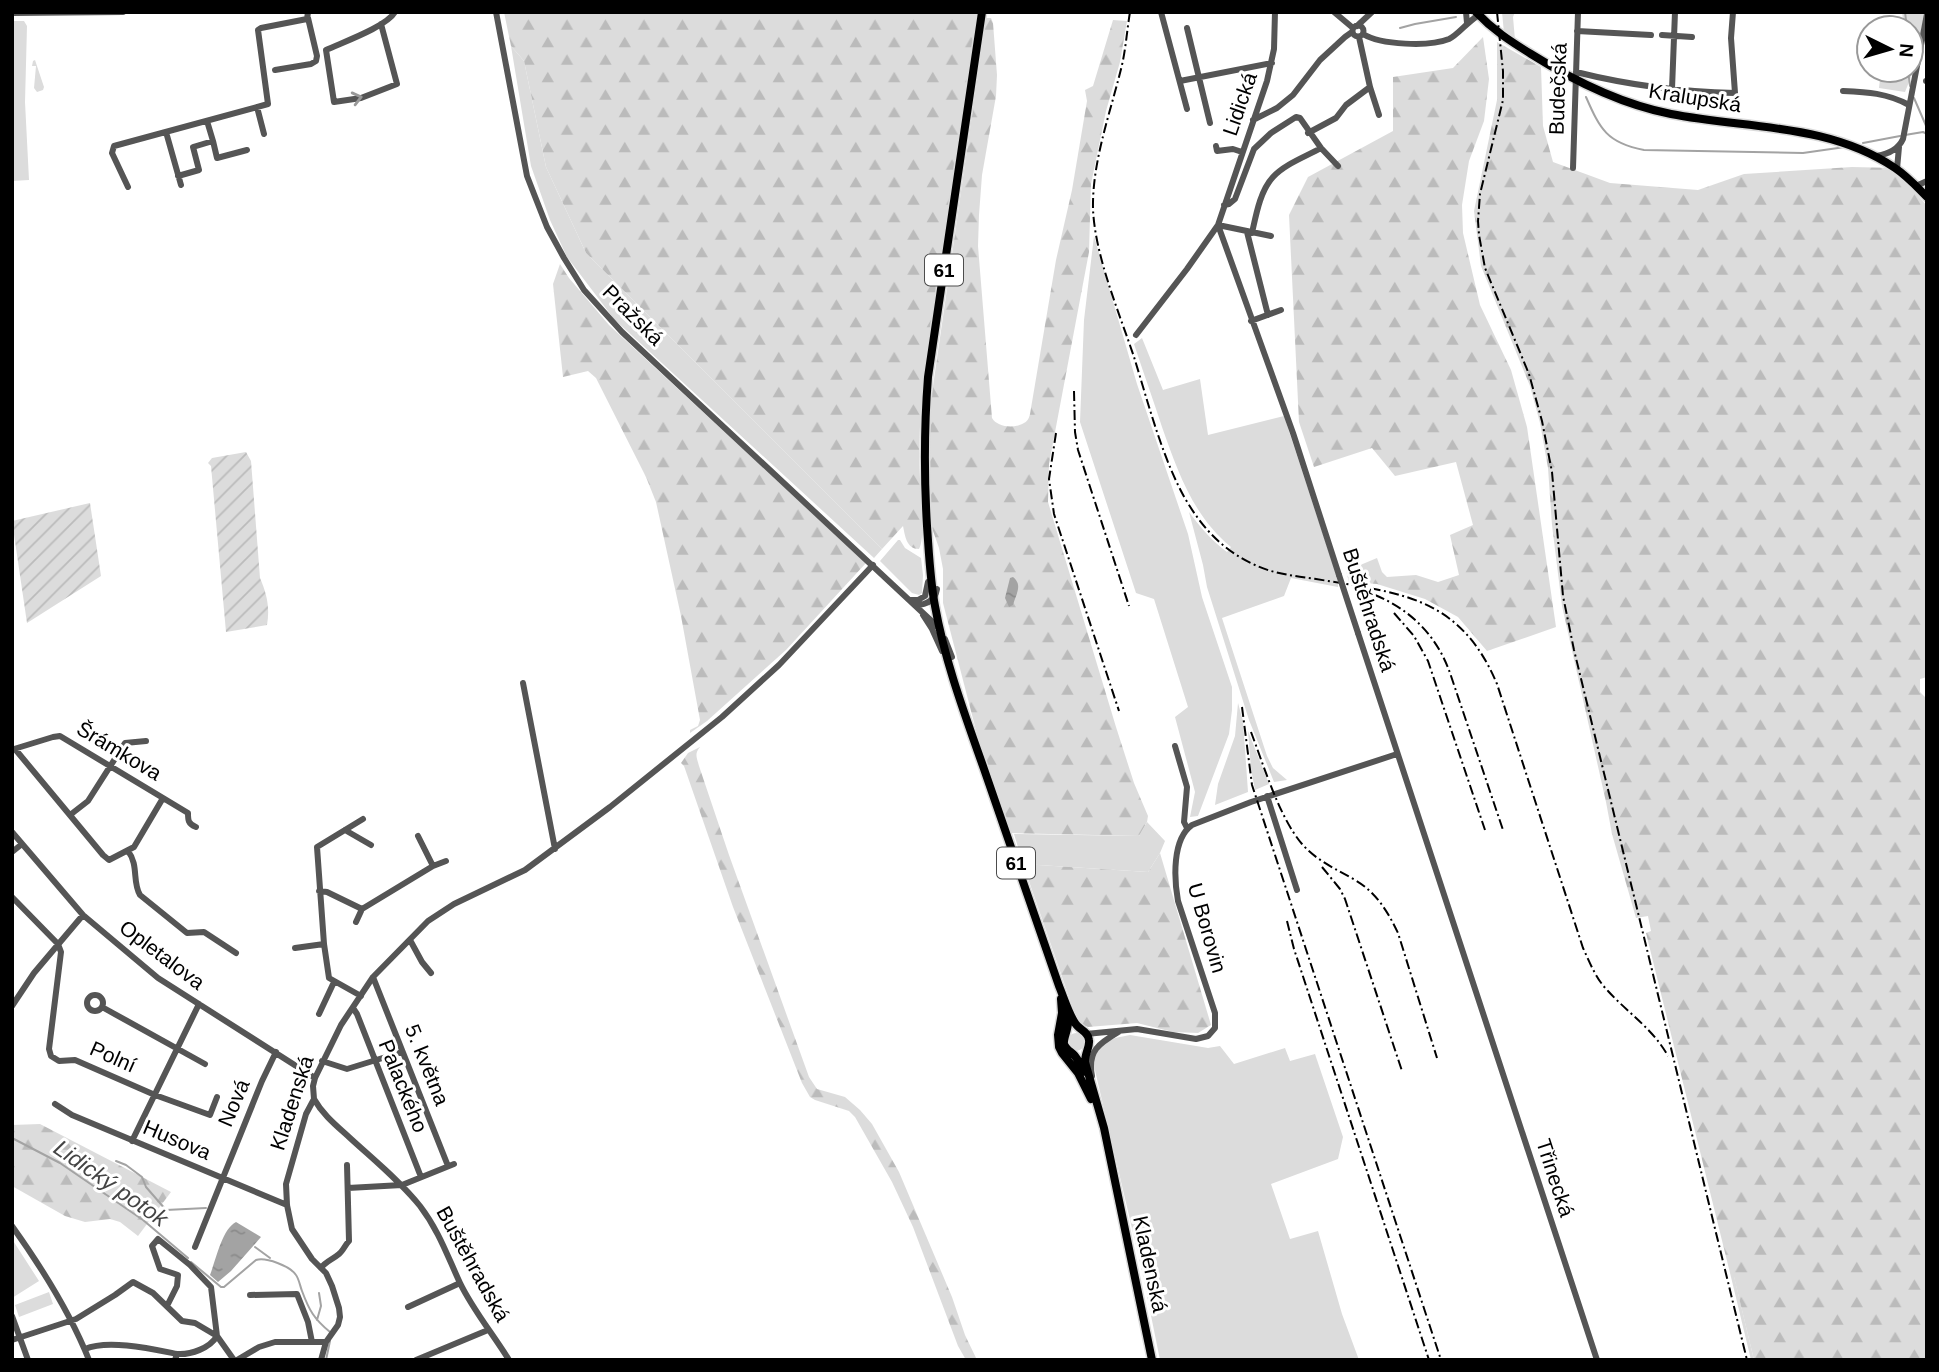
<svg xmlns="http://www.w3.org/2000/svg" width="1939" height="1372" font-family="Arial,sans-serif">
<style>
.green{fill:#dcdcdc}
.forest{fill:url(#forest-firs)}
.garden{fill:url(#garden-furrows)}
.water{fill:url(#water-ripples)}
.lines{fill:none;stroke-linecap:round;stroke-linejoin:round}
.stream{stroke:#a3a3a3;stroke-width:2}
.major-casing{stroke:#dbdbdb;stroke-width:11}
.minor{stroke:#555;stroke-width:6}
.major{stroke:#000;stroke-width:8}
.rail{stroke:#000;stroke-width:2;stroke-dasharray:10 3.5 2 3.5;stroke-linecap:butt}
.minor-bridge{stroke:#555;stroke-width:6}
.oneway{stroke:#999}
.labels{text-anchor:middle;stroke-width:6;stroke-linejoin:round;paint-order:stroke}
.shield{fill:#fff;stroke:#4c4c4c;stroke-width:2}
.shield-label{font-size:19px;font-weight:bold;fill:#000}
.street-label{font-size:21px;fill:#000;stroke:#fff}
.water-label{font-size:23px;font-style:italic;fill:#444;stroke:#fff}
</style>
<defs>
<pattern id="forest-firs" width="22" height="20" patternUnits="userSpaceOnUse" patternTransform="scale(1.75)"><rect width="22" height="20" fill="#dcdcdc"/><path d="M5 1l3.5 6h-7zM16 11l3.5 6h-7z" fill="#bbb"/></pattern>
<pattern id="garden-furrows" width="10" height="10" patternUnits="userSpaceOnUse" patternTransform="scale(1.75)"><rect width="10" height="10" fill="#dcdcdc"/><path d="M-1 1l2-2M0 10L10 0M9 11l2-2" fill="none" stroke="#bbb"/></pattern>
<pattern id="water-ripples" width="26" height="14" patternUnits="userSpaceOnUse" patternTransform="scale(1.75)"><rect width="26" height="14" fill="#a3a3a3"/><path d="M2 4q2-2 4 0t4 0M15 11q2-2 4 0t4 0" fill="none" stroke="#8b8b8b"/></pattern>
</defs>
<rect width="100%" height="100%" fill="#fff"/>
<path class="green" d="M1502,12H1515L1513,17L1515,40L1504,33Z
M1902,12H1925L1911,77L1905,92L1879,88L1880,79H1904V70H1911V28H1904Z
M12,21H24L27,26L25,102L29,180L12,181Z
M511,46L524,61L546,167L586,253L882,549L874,558L614,319L567,257L550,220L531,166Z
M35,60L44,87L43,90L37,92L34,88L36,66H32L33,61Z
M1094,236L1137,384L1188,534L1202,597L1232,687V710L1229,734L1198,816L1190,817L1195,792L1175,717L1188,707L1154,599L1136,593L1080,422L1084,320Z
M1142,338L1163,390L1200,379L1208,435L1284,416L1338,580V587L1291,578L1284,596L1222,618L1267,756L1273,768L1287,780L1274,782L1249,720L1207,587L1203,565L1189,512C1200,527 1212,541 1227,552L1231,547C1193,516 1178,472 1162,427C1153,399 1143,372 1134,344Z
M898,540H900L905,548L921,558L923,575L922,593L919,595L912,593L880,561Z
M1238,703L1243,721L1248,792L1215,805L1218,784L1235,736Z
M1248,731L1269,784L1255,790L1251,769Z
M1147,822L1165,841L1160,853L1148,872L1023,864L1014,834L1139,836Z
M1067 1042a9 9 0 1 1 18 0a9 9 0 1 1-18 0Z
M1130,1035L1208,1048L1220,1046L1234,1064L1285,1048L1290,1061L1315,1054L1343,1137L1338,1159L1271,1184L1290,1239L1318,1231L1342,1314L1359,1360H1160L1142,1271L1093,1062C1101,1040 1109,1039 1130,1035Z
M12,1239L39,1281L12,1298Z
M1734,1276L1754,1360H1751L1731,1277Z
M49,1292L53,1304L19,1317L15,1305Z"/>
<path class="forest" d="M504,12H977L924,377C921,405 919,432 919,460C919,480 927,534 919,549C906,549 905,535 903,526L882,549L586,253L546,167L524,61L511,46Z
M986,18H991L993,23L997,75L996,96L982,175L979,215L978,246L992,418C997,427 1014,429 1024,423C1028,421 1029,418 1030,414L1056,260L1072,190L1087,101L1085,90L1093,86L1113,20L1127,21L1120,62L1106,111L1091,184L1089,252L1049,464L1048,502L1116,727L1134,783L1148,816L1147,822L1139,836L1010,833L978,738L943,603V569L939,548L932,528L929,495V436L930,407Z
M1483,37L1489,79L1484,121L1469,161L1462,205L1463,233L1480,305L1511,370L1527,427L1556,627L1487,651L1458,617L1425,599L1377,584L1349,582L1346,571L1377,558L1382,572L1387,577L1416,575L1438,582L1459,575L1450,535L1473,525L1456,462L1395,476L1372,448L1314,467L1299,422L1289,215L1308,177L1393,131V77L1453,68Z
M1497,42L1541,67L1543,126L1553,162L1610,183L1698,190L1744,174L1852,167L1895,168L1927,206V677L1920,679V692L1927,699V1360H1754L1734,1277H1731L1646,933L1651,931L1648,916L1636,918L1612,834L1606,802L1562,606L1552,525L1548,468L1540,423L1530,386L1481,266L1474,211L1497,100Z
M560,264L569,278L609,325L866,563L786,650L707,721L690,733V730L698,726L700,720L681,616L656,502L646,477L596,378L588,371L563,377L553,284Z
M700,747C694,754 697,758 699,766L729,855L809,1077L817,1089L845,1097L860,1110L872,1124L899,1172L952,1297L965,1335L977,1360H966L958,1346L913,1227L892,1182L855,1117L849,1111L815,1100L810,1097L802,1083L733,907L684,766L681,763L688,753Z
M1160,853L1211,1025L1198,1033L1173,1032L1137,1023L1088,1027L1078,1023L1023,864L1148,872Z
M40,1124L171,1192L138,1236L120,1222L110,1219L85,1222L65,1216L12,1186V1125Z"/>
<path class="garden" d="M246,452L251,461L260,578C267,594 270,608 267,625L226,632L211,466L208,463L212,458Z
M90,503L101,576L27,623L12,521Z"/>
<path class="water" d="M1013,577C1023,585 1016,594 1013,605L1009,607L1005,598L1010,578Z
M236,1222L261,1237L231,1271L218,1282L210,1275C216,1260 222,1229 236,1222Z"/>
<g class="lines">
<path class="stream" d="M1905,12L1907,28
M1400,28L1415,24L1456,17
M1908,70L1910,86
M1586,97C1600,129 1607,143 1644,150L1803,153L1845,147
M1914,98L1927,128
M1905,135L1923,132L1927,134
M1863,143L1900,136
M12,1138L60,1163L143,1220L188,1258
M116,1161L126,1165L142,1177L146,1187L166,1210L206,1208
M255,1247L270,1258
M191,1262L221,1287H224L256,1260C266,1257 290,1266 296,1275C299,1279 300,1286 302,1291C309,1310 314,1319 330,1332
M317,1320L321,1306L319,1293
M326,1360L330,1341"/>
<g class="major-casing">
<path id="major" d="M982,12L928,377C924,428 924,476 927,526C929,553 930,580 935,606C945,662 965,715 984,769C1009,841 1034,914 1059,986C1064,998 1068,1012 1075,1023C1079,1030 1088,1031 1089,1040C1090,1047 1085,1053 1085,1062L1104,1128L1152,1360
M1476,12C1493,30 1510,41 1531,54C1574,81 1620,104 1671,114C1747,129 1828,123 1895,168C1907,176 1917,187 1927,197
M1061,999L1062,1013L1058,1035L1059,1047L1062,1053L1078,1073L1091,1099
M1068,1015C1070,1028 1063,1037 1064,1044C1066,1050 1072,1052 1075,1056C1079,1061 1081,1066 1083,1072"/>
</g>
<path class="minor" d="M496,12L527,176L534,194L547,227L564,258L584,290L622,332L938,627
M1161,12L1187,109
M1334,12L1353,28
M1466,12L1467,23
M12,13L123,12
M381,24L397,84L361,98L334,102L326,50C343,42 386,27 395,12
M1352.5 31a5.5 5.5 0 1 1 11 0a5.5 5.5 0 1 1-11 0Z
M1357,26L1372,12
M1187,28L1210,123
M1577,31L1651,35
M1363,34C1381,45 1429,47 1449,39C1458,35 1468,21 1479,15
M1662,35L1692,37
M1359,37L1370,87L1379,115
M275,70L311,64L316,61L317,56L308,18
M1576,72C1628,85 1682,92 1735,93L1731,38L1733,12
M1180,81L1272,63
M1926,81H1927
M1672,89L1675,12
M1843,91C1867,92 1887,93 1909,105
M257,107L264,134
M1253,120L1277,108L1293,95L1320,60L1345,37L1352,32
M166,132L181,185
M1308,133L1336,118L1346,105L1370,87
M213,141L217,158L247,150
M1216,146L1217,151L1233,149L1242,152
M1877,156C1888,154 1898,150 1903,139L1927,14
M1573,168L1578,12
M1897,169L1899,147
M178,176L199,170L193,147L213,141L207,121
M1916,186L1927,181
M128,187L112,153L114,146L268,104L258,30L261,28L307,19L308,12
M1224,205L1229,204L1235,199L1254,149L1271,133L1296,117L1300,118L1321,148L1338,166
M1218,225L1293,433L1339,575
M1218,225L1271,236
M1247,232L1268,315
M1252,233C1256,215 1260,191 1273,177C1285,164 1305,157 1321,148
M1251,321L1281,310
M1136,335L1187,269L1218,225L1267,81L1274,49L1275,12
M911,600H918L925,596L928,582
M915,605C926,605 935,601 937,589
M923,615L932,629L942,651
M1358,633L1597,1360
M945,639L952,657
M523,683L555,849
M1175,746L1187,787L1184,822L1187,828
M14,749L53,737L60,736L188,813C188,820 188,824 196,827
M15,749L103,855L109,860L134,847L163,798
M1267,796L1297,890
M70,815L88,801L125,743L146,741
M345,830L371,845
M12,832L83,915L158,978L315,1078
M418,836L433,866
M128,851C139,865 132,882 140,895L187,933L204,932L236,953
M12,852L22,844
M319,891L327,892L362,909L433,866L446,861
M12,897L58,944L61,952L49,1049L51,1056L59,1061L75,1060L155,1095L210,1115L217,1097
M356,922L362,909
M410,940L422,962L431,973
M295,948L324,944
M373,977L448,1166
M87 1003a8 8 0 1 1 16 0a8 8 0 1 1-16 0Z
M361,996L329,978L324,944L317,847L363,819
M12,1006L34,973L83,915
M102,1007L205,1064
M353,1008L357,1014L421,1177
M319,1014L334,982
M1086,1034L1137,1029L1196,1039L1208,1036L1215,1028V1013L1178,901C1174,879 1172,839 1192,825L1251,802L1397,754
M322,1061L347,1069L402,1052
M1092,1076C1087,1050 1100,1043 1120,1031
M314,1099C323,1115 337,1126 350,1138C374,1160 400,1181 420,1206C439,1231 447,1255 460,1283C473,1310 493,1334 509,1360
M55,1104L72,1115L287,1205
M132,1141L199,1004
M348,1188L402,1185L454,1164
M12,1226C42,1268 70,1312 89,1360
M195,1247L262,1081L276,1052
M321,1268C326,1261 332,1260 339,1254C343,1251 345,1245 349,1241L347,1165
M250,1295L297,1294L308,1322L312,1342
M167,1306L177,1286L178,1275L160,1269L152,1246L158,1239L190,1265L211,1287L217,1336
M408,1307L460,1283
M12,1316L28,1360
M12,1340L76,1319L115,1295L133,1282L153,1293L182,1321L195,1323L217,1336L234,1360
M85,1349C108,1339 152,1349 177,1354
M175,1360L177,1354C191,1355 210,1348 217,1336
M237,1360L259,1347L275,1342H326
M321,1360L326,1342L338,1325L340,1317L339,1308L332,1286L326,1273L312,1259L292,1229L287,1205L286,1184L306,1114L314,1099L313,1086L315,1078L341,1025L373,977L428,921L454,904L525,870L610,807L722,717L779,665L873,565
M416,1360L488,1330"/>
<use href="#major" class="major"/>
<path class="rail" d="M1130,12C1127,30 1126,47 1122,65C1111,111 1092,161 1093,209C1095,256 1119,312 1134,357C1149,405 1166,474 1195,514C1210,536 1230,554 1255,565C1274,574 1295,576 1316,579C1400,593 1460,596 1497,684L1583,948C1590,963 1596,979 1608,991C1628,1013 1653,1029 1668,1056
M1497,12L1503,71V100L1480,194L1478,221L1479,235L1485,268L1529,374L1542,421L1552,472L1563,596L1574,650L1747,1360
M1074,391L1075,432L1078,450L1129,606
M1056,433L1049,479L1054,514L1119,711
M1375,595C1411,610 1437,636 1450,673L1503,830
M1394,613L1414,636L1428,661L1485,830
M1242,707L1252,785L1441,1360
M1251,732C1264,766 1279,817 1302,844C1317,861 1336,869 1355,880C1376,892 1388,912 1398,933L1437,1058
M1322,867L1340,889L1345,899L1402,1071
M1287,921L1294,949L1429,1360"/>
<path class="minor-bridge" d="M1339,575L1358,633"/>
</g>
<defs><path id="oneway-chevron" d="M-2-3.5L2.5 0L-2 3.5" fill="none" stroke-width="1.6" stroke-linecap="round" stroke-linejoin="round" transform="scale(1.75)"/></defs>
<use class="oneway" href="#oneway-chevron" transform="translate(357 98) rotate(-14)"/>
<g class="labels">
<g class="shield">
<rect x="925" y="254.5" width="38" height="31" rx="5"/>
<rect x="997" y="847.5" width="38" height="31" rx="5"/>
</g>
<g class="shield-label">
<text x="944" y="277">61</text>
<text x="1016" y="870">61</text>
</g>
<g class="street-label">
<text transform="translate(1558 89) rotate(-88)" y="7">Budečská</text>
<text transform="translate(1695 98) rotate(9)" y="7">Kralupská</text>
<text transform="translate(1240 104) rotate(-71)" y="7">Lidická</text>
<text transform="translate(633 315) rotate(45)" y="7">Pražská</text>
<text transform="translate(1369 610) rotate(72)" y="7">Buštěhradská</text>
<text transform="translate(119 751) rotate(31)" y="7">Šrámkova</text>
<text transform="translate(1207 928) rotate(74)" y="7">U Borovin</text>
<text transform="translate(162 955) rotate(37)" y="7">Opletalova</text>
<text transform="translate(113 1057) rotate(24)" y="7">Polní</text>
<text transform="translate(427 1065) rotate(68)" y="7">5. května</text>
<text transform="translate(403 1086) rotate(68)" y="7">Palackého</text>
<text transform="translate(234 1103) rotate(-67)" y="7">Nová</text>
<text transform="translate(292 1103) rotate(-72)" y="7">Kladenská</text>
<text transform="translate(177 1140) rotate(23)" y="7">Husova</text>
<text transform="translate(1555 1178) rotate(72)" y="7">Třinecká</text>
<text transform="translate(473 1264) rotate(61)" y="7">Buštěhradská</text>
<text transform="translate(1150 1264) rotate(78)" y="7">Kladenská</text>
</g>
<g class="water-label">
<text transform="translate(111 1183) rotate(35)" y="8">Lidický potok</text>
</g>
</g>
<rect width="1939" height="1372" fill="none" stroke="#000000" stroke-width="28"/>
<g transform="translate(1890 49) rotate(95)"><circle r="33" fill="#ffffff" stroke="#999999" stroke-width="2"/>
<path d="M0-5L12 26L0 18L-12 26Z" fill="#000000"/>
<text y="-10" font-size="19" font-weight="bold" text-anchor="middle" fill="#000000">N</text>
</g>
</svg>
